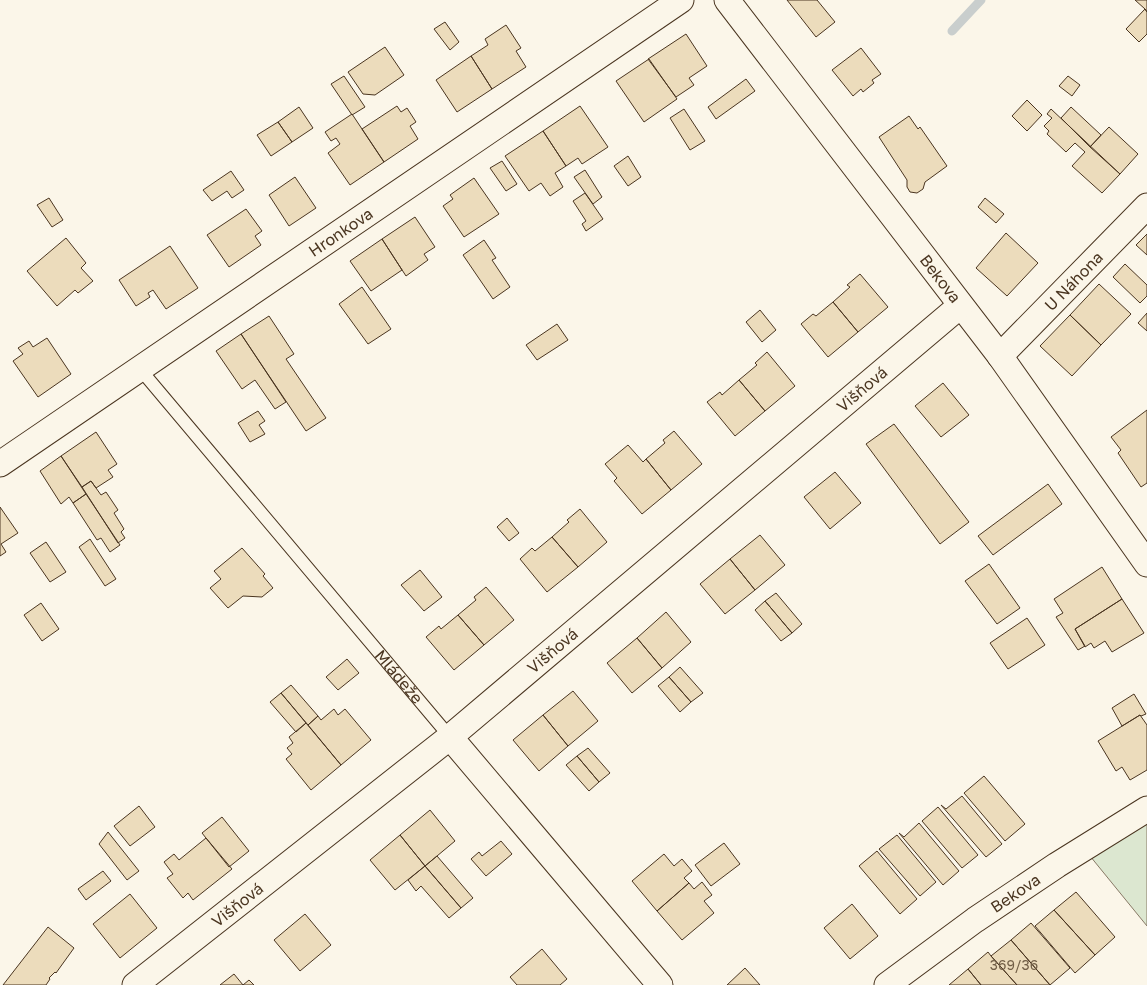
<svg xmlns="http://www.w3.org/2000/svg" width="1147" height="985" font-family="'Golos Text',sans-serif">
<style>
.green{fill:#dce7d0;stroke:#887966}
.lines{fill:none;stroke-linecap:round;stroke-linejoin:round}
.stream{stroke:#c9cecd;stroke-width:9}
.building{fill:#ecdcbc;stroke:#4a3520}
.lane-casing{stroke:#4a3520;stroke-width:14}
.street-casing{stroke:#4a3520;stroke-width:27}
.lane{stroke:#fbf6e9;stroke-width:12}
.street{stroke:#fbf6e9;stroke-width:25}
.labels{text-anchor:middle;stroke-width:4;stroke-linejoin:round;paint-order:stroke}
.number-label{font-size:14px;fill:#725f47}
.street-label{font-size:16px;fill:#4a3520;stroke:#fbf6e9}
</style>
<rect width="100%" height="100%" fill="#fbf6e9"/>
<path class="green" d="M1147,821V926L1090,856Z"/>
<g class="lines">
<path class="stream" d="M952,31L981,0"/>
</g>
<path class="building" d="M787,0H817L835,22L816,37Z
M1135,0H1147V12L1145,9Z
M1145,9L1147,12V34L1139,42L1126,29Z
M445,22L459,42L450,50L434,29Z
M506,25L521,48L516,51L526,67L492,89L471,56L488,45L485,39Z
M686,34L707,66L689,78L694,85L676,97L648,59Z
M385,47L404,75L375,95L363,94L348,72Z
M861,48L881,74L872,80L874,83L863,92L861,89L853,96L832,70Z
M471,56L492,89L457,112L436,80Z
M649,59L677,99L644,122L616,81Z
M344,76L365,107L352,115L331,84Z
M1068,76L1080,85L1072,96L1059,86Z
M746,79L755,91L716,119L708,107Z
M1027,100L1042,115L1027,131L1012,116Z
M397,106L401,112L407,108L416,122L410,126L418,139L384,162L362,129Z
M580,106L608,147L582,164L578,158L566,166L543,131Z
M299,107L313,128L292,142L278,122Z
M1071,107L1101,135L1090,147L1061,118Z
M684,109L705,141L690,150L670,118Z
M1051,109L1120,174L1102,193L1072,166L1085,152L1075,143L1066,152L1047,134L1049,131L1044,126L1052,118L1047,114Z
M352,114L384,162L350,185L328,153L340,144L336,138L331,141L325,132Z
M909,116L918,129L920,127L947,166L925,182L923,189L917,193L910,192L907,187V180L879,137Z
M278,122L292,142L271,156L257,135Z
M1109,127L1138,154L1120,174L1090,147Z
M543,131L566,166L555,173L563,187L550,196L541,183L529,191L505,156Z
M628,156L641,177L628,186L614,166Z
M502,161L517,184L506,191L490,168Z
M585,170L602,197L593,204L574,177Z
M231,171L244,190L232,198L227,191L212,201L203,190Z
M295,177L316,208L289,226L269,195Z
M474,178L499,214L464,237L443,206L453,199L450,195Z
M585,193L603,219L586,231L582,224L586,221L573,201Z
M49,198L63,220L52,227L37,205Z
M985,198L1004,214L996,223L978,207Z
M246,209L262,231L255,236L261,245L229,267L207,235Z
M415,217L435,247L424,254L428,260L406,276L382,239Z
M1006,233L1038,263L1007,296L976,268Z
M1147,234V255L1136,245Z
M66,238L86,263L81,268L93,281L78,293L75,290L57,306L27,271Z
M382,239L402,270L371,291L350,261Z
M484,240L496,258L492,260L510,287L493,299L463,255Z
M170,246L198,288L166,309L153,290L148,293L150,297L136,306L119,280Z
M1125,264L1147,285V296L1140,303L1113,277Z
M860,274L888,307L858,332L833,302L850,287L847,285Z
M1099,284L1131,314L1101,345L1070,315Z
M362,287L391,329L368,344L339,304Z
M833,302L858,332L828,357L801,324L813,314L816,316Z
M760,310L776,330L762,342L746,322Z
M1147,313V331L1138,323Z
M1070,315L1101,345L1072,376L1040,346Z
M269,316L294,354L286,359L326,418L306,431L241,334Z
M557,324L568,340L537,360L526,345Z
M241,334L286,402L275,409L255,380L242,389L216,351Z
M47,338L71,374L38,397L13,361L23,354L18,348L29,341L33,347Z
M767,352L795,386L765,411L739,380L757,365L755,363Z
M739,380L765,411L735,436L707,402L720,392L722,395Z
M943,383L969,415L941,437L915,406Z
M1147,410V483L1141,487L1118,453L1121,450L1111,437Z
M258,411L265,421L259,425L265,434L250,442L238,423Z
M894,424L969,522L940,544L866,444Z
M674,431L702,464L671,490L646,459L665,443L663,440Z
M96,432L117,464L108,470L113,477L96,488L91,481L82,487L61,456Z
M628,445L643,462L646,459L671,490L642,514L614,481L617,478L605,464Z
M61,456L86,494L73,503L69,497L61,504L40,471Z
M835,472L861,503L830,529L804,497Z
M91,481L101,495L106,492L118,510L114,513L124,529L121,532L125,538L118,543L82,487Z
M1048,484L1062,504L993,555L978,536Z
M86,494L120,545L110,552L101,538L97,540L73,503Z
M0,507L18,533L1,544L6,552L0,556Z
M580,509L607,542L578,567L552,537L569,522L567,520Z
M507,518L519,533L509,541L497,527Z
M760,535L785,565L755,590L730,559Z
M552,537L578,567L547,592L520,559L532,548L535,551Z
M90,539L116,579L105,586L79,547Z
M46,542L66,572L50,582L30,553Z
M242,548L265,574L263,576L273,588L262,597L243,596L228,608L210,588L221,579L214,571Z
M730,559L755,590L725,614L700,584Z
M989,564L1020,608L997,624L965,581Z
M1102,567L1122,599L1075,629L1085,646L1078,650L1056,617L1063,613L1054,599Z
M420,570L442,597L424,611L401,585Z
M486,587L514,620L484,645L458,615L476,600L474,597Z
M776,593L802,624L792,633L765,601Z
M1122,599L1144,633L1112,652L1105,641L1094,648L1091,643L1085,647L1075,629Z
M765,601L792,633L781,641L755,610Z
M41,603L59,629L42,641L24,615Z
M666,612L691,642L662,668L637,638Z
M458,615L484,645L454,670L426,637L439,626L441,629Z
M1027,618L1045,645L1008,669L990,643Z
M637,638L662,668L632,693L607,663Z
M347,659L359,673L338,690L326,677Z
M680,667L703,693L691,702L669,677Z
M669,677L691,702L680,712L658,686Z
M291,685L318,716L308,725L281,693Z
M573,691L598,721L568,746L543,715Z
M281,693L306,723L296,732L270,702Z
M1134,694L1146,714L1141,716L1140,715L1122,726L1112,708Z
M334,709L338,715L345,709L371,740L341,765L308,725L318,716L321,720Z
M543,715L568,746L539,771L513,740Z
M1140,715L1147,725V770L1130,780L1122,767L1116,771L1098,741Z
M306,723L341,765L311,790L286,759L292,754L287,748L293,743L289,737Z
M588,748L610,773L599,782L577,756Z
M577,756L599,782L589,791L566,765Z
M984,776L1025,824L1005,841L964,793Z
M962,796L1002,844L986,857L941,805L946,809Z
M139,806L155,827L130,846L114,826Z
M938,807L978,855L962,868L922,821Z
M430,810L455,841L425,866L400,835Z
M222,817L249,851L229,867L202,833Z
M919,823L959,871L943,885L899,833L904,837Z
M108,832L139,871L127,880L99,844Z
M400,835L425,866L395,890L370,860Z
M897,835L936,882L920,896L879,849Z
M206,838L232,869L193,900L188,893L183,898L167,878L173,874L164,862L174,854L179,860Z
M501,841L512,854L486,876L471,859L479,852L482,856Z
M724,843L740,864L711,886L695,865Z
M877,851L917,899L900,914L859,866Z
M664,854L674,866L682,859L692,871L684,878L689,883L657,911L632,881Z
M437,856L473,898L461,908L425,866Z
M425,866L461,908L449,918L421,886L416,891L408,880Z
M103,871L111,881L86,900L78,889Z
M702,882L712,895L704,901L714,913L682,940L657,911L689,883L694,889Z
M1076,892L1115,937L1095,955L1054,910Z
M130,894L157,928L120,958L93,924Z
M852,904L878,936L850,959L824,928Z
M1054,910L1095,955L1075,973L1035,926Z
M305,914L331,945L300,971L274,940Z
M1031,923L1070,968L1050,985L1011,940Z
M48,927L74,948L56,973L55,972L49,978L50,979L46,985H3Z
M1011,940L1050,985H1017L991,956Z
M542,949L567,979L560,985H517L510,977Z
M988,952L991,956L1017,985H981L968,969Z
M745,968L760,985H727Z
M968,969L981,985H949Z
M234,974L243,985L249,980L254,985H220Z"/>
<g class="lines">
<g class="lane-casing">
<g id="lane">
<path id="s1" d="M140,369L450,737"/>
</g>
</g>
<g class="street-casing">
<g id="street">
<path id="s2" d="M727,0L1000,356L1147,564"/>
<path id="s3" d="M1000,356L1147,206"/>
<path id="s4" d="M0,464L681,0"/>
<path d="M450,737L660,985"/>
<path id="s5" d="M135,985L450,737L960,306"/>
<path id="s6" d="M887,985L975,920L1057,865L1147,809"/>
</g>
</g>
<use href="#lane" class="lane"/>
<use href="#street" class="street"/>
</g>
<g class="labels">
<g class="number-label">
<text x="1014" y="970">369/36</text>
</g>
<g class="street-label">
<text dy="6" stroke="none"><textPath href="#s4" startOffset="412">Hronkova</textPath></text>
<text dy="6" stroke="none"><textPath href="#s2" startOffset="351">Bekova</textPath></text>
<text dy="6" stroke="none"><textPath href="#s3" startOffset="105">U Náhona</textPath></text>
<text dy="6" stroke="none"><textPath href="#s5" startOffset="940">Višňová</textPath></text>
<text dy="6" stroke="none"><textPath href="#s5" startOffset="535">Višňová</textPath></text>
<text dy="6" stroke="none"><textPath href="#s1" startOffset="402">Mládeže</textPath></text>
<text dy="6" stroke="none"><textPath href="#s6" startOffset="158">Bekova</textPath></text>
<text dy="6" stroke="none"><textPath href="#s5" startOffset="130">Višňová</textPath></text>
</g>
</g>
</svg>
